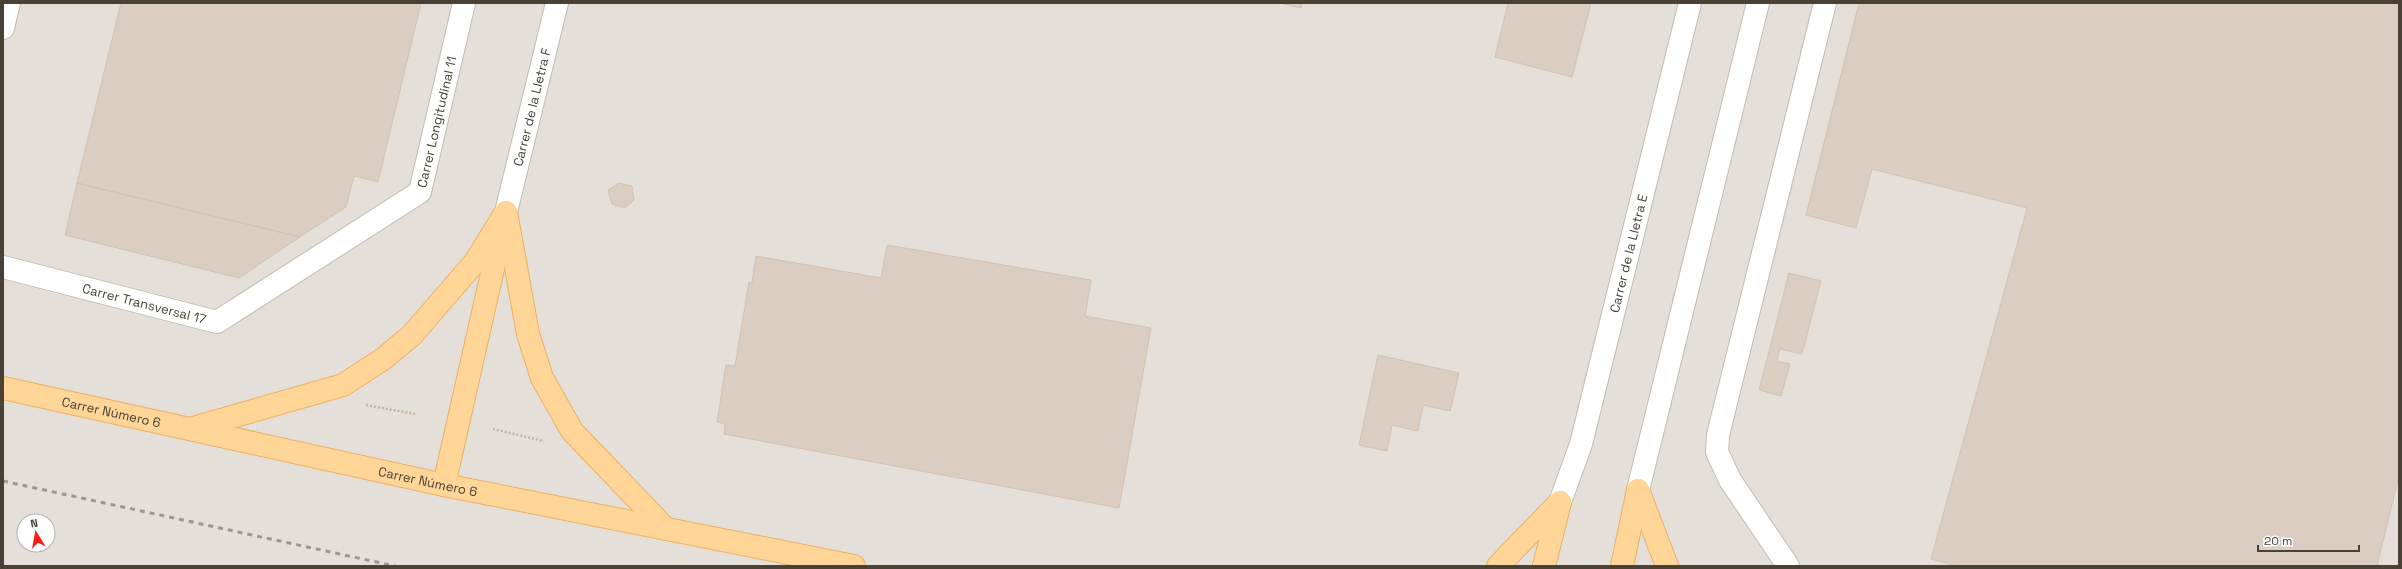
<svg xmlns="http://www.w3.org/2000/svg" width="2402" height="569" font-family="'Space Grotesk',sans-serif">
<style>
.industrial{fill:#e5dfda;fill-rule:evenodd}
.building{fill:#dbcdc0;stroke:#d3c1b0}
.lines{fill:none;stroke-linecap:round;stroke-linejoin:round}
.minor-casing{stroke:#c4b9ad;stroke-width:24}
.major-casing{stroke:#ebb061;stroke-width:24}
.path{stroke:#c4b09b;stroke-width:2.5;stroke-dasharray:2 2;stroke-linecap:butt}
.minor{stroke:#fff;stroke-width:22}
.major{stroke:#ffd598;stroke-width:22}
.rail{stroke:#989898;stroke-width:3;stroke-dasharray:5 5;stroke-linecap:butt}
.labels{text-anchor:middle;stroke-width:3.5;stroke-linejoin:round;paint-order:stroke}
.street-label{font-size:13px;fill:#494036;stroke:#fff}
</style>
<rect width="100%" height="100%" fill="#f5f0e9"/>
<path class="industrial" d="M3,3H2399V566H3ZM24,521H48V545H24Z"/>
<path class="building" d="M121,3H421L378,182L354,176L346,207L300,237L77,183Z
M1280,3H1302L1301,8Z
M1508,3H1591L1572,77L1495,57Z
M1859,3H2392L2399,5V476L2377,566H1957L1931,559L2027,208L1872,169L1856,228L1806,215Z
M77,183L134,197L300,237L239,278L65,235Z
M619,183L632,186L634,200L625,208L612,204L608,190Z
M887,245L1091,280L1085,316L1151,328L1119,508L724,434L725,424L717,422L726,365L735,366L749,282L752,283L756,256L881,278Z
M1789,273L1821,281L1802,354L1780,349L1777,361L1790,364L1781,396L1759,390Z
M1378,355L1459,373L1450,411L1423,405L1418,431L1392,425L1387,451L1359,445Z"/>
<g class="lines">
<g class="minor-casing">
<g id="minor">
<path d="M3,28L9,3"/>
<path id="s1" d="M506,212L557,3"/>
<path id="s2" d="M3,267L217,322L420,192L464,3"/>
<path d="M1638,490L1758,3"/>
<path id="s3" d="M1560,502L1581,444L1690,3"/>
<path d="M1788,566L1730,480L1717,452L1718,435L1825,3"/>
</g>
</g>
<g class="major-casing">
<g id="major">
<path d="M506,212L528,334L542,378L572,431L666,529"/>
<path id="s4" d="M3,388L444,485L854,566"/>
<path d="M193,428L343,385L383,359L412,335L475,262L506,212"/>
<path d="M444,485L502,229"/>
<path d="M1638,490L1667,566"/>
<path d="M1498,566L1560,502"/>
<path d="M1544,566L1560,502"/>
<path d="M1622,566L1638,490"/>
</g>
</g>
<path class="path" d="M366,405L415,414
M493,429L544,441"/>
<use href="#minor" class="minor"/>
<use href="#major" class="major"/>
<path class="rail" d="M3,481L395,566"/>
</g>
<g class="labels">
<g class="street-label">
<text dy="5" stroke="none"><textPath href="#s1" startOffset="108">Carrer de la Lletra F</textPath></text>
<text dy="5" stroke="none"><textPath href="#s2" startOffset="534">Carrer Longitudinal 11</textPath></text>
<text dy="5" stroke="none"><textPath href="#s3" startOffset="258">Carrer de la Lletra E</textPath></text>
<text dy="5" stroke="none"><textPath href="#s2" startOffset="146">Carrer Transversal 17</textPath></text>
<text dy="5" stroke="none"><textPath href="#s4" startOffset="111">Carrer Número 6</textPath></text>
<text dy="5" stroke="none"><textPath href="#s4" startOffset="435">Carrer Número 6</textPath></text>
</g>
</g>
<rect width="2402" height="569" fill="none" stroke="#494036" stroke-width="8"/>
<g transform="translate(36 533) rotate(349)"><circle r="19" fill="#ffffff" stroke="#b6b3af"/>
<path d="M0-3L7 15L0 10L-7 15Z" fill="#ff1c16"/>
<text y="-6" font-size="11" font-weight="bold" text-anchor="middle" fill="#494036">N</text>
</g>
<path d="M2258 545v6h101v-6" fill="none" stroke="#494036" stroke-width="2"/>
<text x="2264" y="545" font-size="12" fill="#494036" stroke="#ffffff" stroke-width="3" paint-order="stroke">20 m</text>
</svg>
